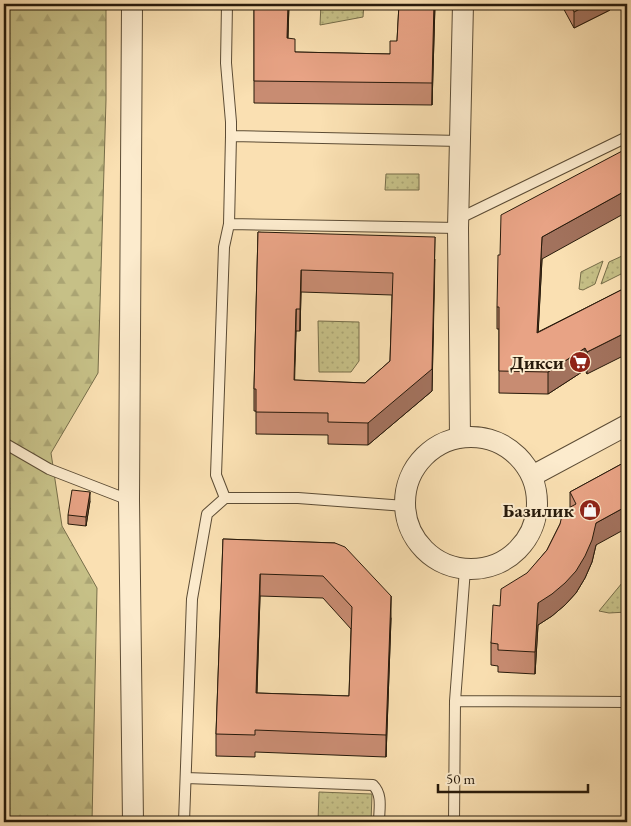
<svg xmlns="http://www.w3.org/2000/svg" width="631" height="826" font-family="'EB Garamond',serif">
<style>
.forest{fill:url(#forest-firs);stroke:#766d49}
.park{fill:url(#park-dots);stroke:#766d49}
.lines{fill:none;stroke-linecap:round;stroke-linejoin:round}
.service-casing{stroke:#5c4c35;stroke-width:12}
.minor-casing{stroke:#5c4c35;stroke-width:22}
.service{stroke:#fcebcd;stroke-width:10}
.minor{stroke:#fcebcd;stroke-width:20}
.wall{fill:#c88c72;stroke:#271a0b;fill-rule:evenodd}
.shaded-wall{fill:#a2725d;stroke:#271a0b}
.building{fill:#e8a385;stroke:#271a0b;fill-rule:evenodd}
.labels{text-anchor:middle;stroke-width:4;stroke-linejoin:round;paint-order:stroke}
.poi-label{font-size:19px;font-weight:bold;fill:#271a0b;stroke:#fcebcd;text-anchor:end}
</style>
<defs>
<pattern id="forest-firs" width="22" height="20" patternUnits="userSpaceOnUse" patternTransform="scale(1.25)"><rect width="22" height="20" fill="#c6c087"/><path d="M5 1l3.5 6h-7zM16 11l3.5 6h-7z" fill="#aaa473"/></pattern>
<pattern id="park-dots" width="8" height="8" patternUnits="userSpaceOnUse" patternTransform="scale(1.25)"><rect width="8" height="8" fill="#c6c087"/><path d="M2 2h.1M6 6h.1" fill="none" stroke="#aaa473" stroke-width="1.8" stroke-linecap="round"/></pattern>
</defs>
<rect width="100%" height="100%" fill="#fae0b2"/>
<filter id="stains"><feTurbulence type="fractalNoise" baseFrequency=".004" numOctaves="4"/><feColorMatrix values="0 0 0 0 .2 0 0 0 0 .09 0 0 0 0 .02 0 0 0 .5 -.17"/></filter>
<radialGradient id="worn" r=".72"><stop offset=".6" stop-color="#630" stop-opacity="0"/><stop offset="1" stop-color="#630" stop-opacity=".3"/></radialGradient>
<path class="forest" d="M4,4H106V100L98,373L51,453L62,526L97,588L92,822H4Z"/>
<path class="park" d="M321,4H364L363,17L320,25Z
M386,174H419V190H385Z
M622,256L627,258V271L601,284L609,262Z
M603,261L595,284L583,290L579,289L581,272Z
M318,321L359,322V361L351,372H319Z
M627,577V612L609,613L599,611Z
M319,792L372,794L371,822H318Z"/>
<g class="lines">
<g class="service-casing">
<path id="service" d="M231,136L460,141
M458,219L627,137
M229,224L458,228
M4,443L49,469L129,500
M225,498L216,475L224,247L229,224L231,136V122L226,63L227,4
M455,701L627,702
M186,778L373,785C383,795 379,809 379,822
M184,822L192,599L207,514L225,498H298L405,506
M454,822L455,701L465,569"/>
</g>
<g class="minor-casing">
<path id="minor" d="M132,4L129,500L133,822
M405 503a66 66 0 1 1 132 0a66 66 0 1 1-132 0Z
M460,438L458,228L463,4
M532,476L627,425"/>
</g>
<use href="#service" class="service"/>
<use href="#minor" class="minor"/>
</g>
<path class="wall" d="M254,4H289L288,38L295,52L390,54L397,41L399,4H435L432,105L254,103Z
M561,4H610V10L574,28Z
M258,232L435,259L432,391L368,445L328,444V435L256,434V411H254V389ZM301,292L392,295L390,361L365,383L294,380L296,331H300Z
M542,259L538,332L627,287L587,374L585,370L548,394L499,393V329H497V307Z
M627,461L596,545L592,562L585,578L576,593L565,605L552,616L538,625L535,674L498,672V666L491,665V643L500,606L547,550L560,524L570,507V492Z
M90,501L86,526L68,524V515Z
M223,539L335,543L391,618L386,757L255,752V757L216,756V734ZM260,596L323,598L351,629L349,696L257,693Z"/>
<path class="shaded-wall" d="M288,4H289L287,60Z
M434,4H435L432,105V83Z
M589,4H610V10L574,28V12Z
M627,190V212L542,259L537,355V333L542,237Z
M435,237L432,391L368,445V423Z
M301,270V292L300,331V309Z
M296,309V331L294,402V380Z
M627,332V354L587,374V352Z
M585,348V370L548,394V372Z
M90,492V501L86,526V517Z
M627,506V528L596,545L592,562L585,578L576,593L565,605L552,616L538,625L535,674V652L538,603L596,523Z
M260,574V596L256,715V693Z
M391,596V618L386,757V735Z"/>
<path class="building" d="M254,4H288L287,38L295,39V52L390,54V41H397L399,4H434L432,83L254,81Z
M570,4H589L574,12Z
M624,150L627,156V190L542,237L537,333L627,287V332L587,352L585,348L548,372L499,371V307H497L498,255H500L501,215Z
M258,232L435,237L432,369L368,423L328,422V413L256,412V389H254ZM301,270L393,273L390,361L365,383L294,380L296,309H300Z
M627,461V506L596,523L592,540L585,556L576,571L565,583L552,594L538,603L535,652L498,650V644L491,643L493,605L500,606L501,589L527,573L547,550L560,524L563,511L576,504L570,492Z
M72,490L90,492L86,517L68,515Z
M223,539L335,543L345,547L391,596L386,735L255,730V735L216,734ZM260,574L323,576L352,607L349,696L256,693Z"/>
<defs>
<g id="supermarket-disc" transform="scale(1.125)"><circle r="9.5" fill="#8f2418" stroke="#fcebcd"/><path d="M-6-5.5h2.5l.6 2H6L4.5 2H-2.5L-4.4-4H-6ZM-1.5 3.2a1.3 1.3 0 1 0 .1 0ZM3 3.2a1.3 1.3 0 1 0 .1 0Z" fill="#fff"/></g>
<g id="shop-disc" transform="scale(1.125)"><circle r="9.5" fill="#8f2418" stroke="#fcebcd"/><path d="M-5-2.5h2.3a2.7 3.5 0 0 1 5.4 0H5L5.5 6h-11ZM-1.5-2.5h3a1.5 2.3 0 0 0-3 0Z" fill="#fff"/></g>
</defs>
<g fill-rule="evenodd">
<use href="#supermarket-disc" x="580" y="362"/>
<use href="#shop-disc" x="590" y="510"/>
</g>
<g class="labels">
<g class="poi-label">
<text x="564" y="369">Дикси</text>
<text x="574" y="517">Базилик</text>
</g>
</g>
<rect width="631" height="826" fill="none" stroke="#fae0b2" stroke-width="20"/>
<rect x="5" y="5" width="621" height="816" fill="none" stroke="#271a0b" stroke-width="2.5"/>
<rect x="10" y="10" width="611" height="806" fill="none" stroke="#271a0b"/>
<path d="M438 784v8h150v-8" fill="none" stroke="#271a0b" stroke-width="2.5"/>
<text x="446" y="784" font-size="15" fill="#271a0b" stroke="#fcebcd" stroke-width="4" paint-order="stroke">50 m</text>
<rect width="100%" height="100%" filter="url(#stains)"/>
<rect width="100%" height="100%" fill="url(#worn)"/>
</svg>
